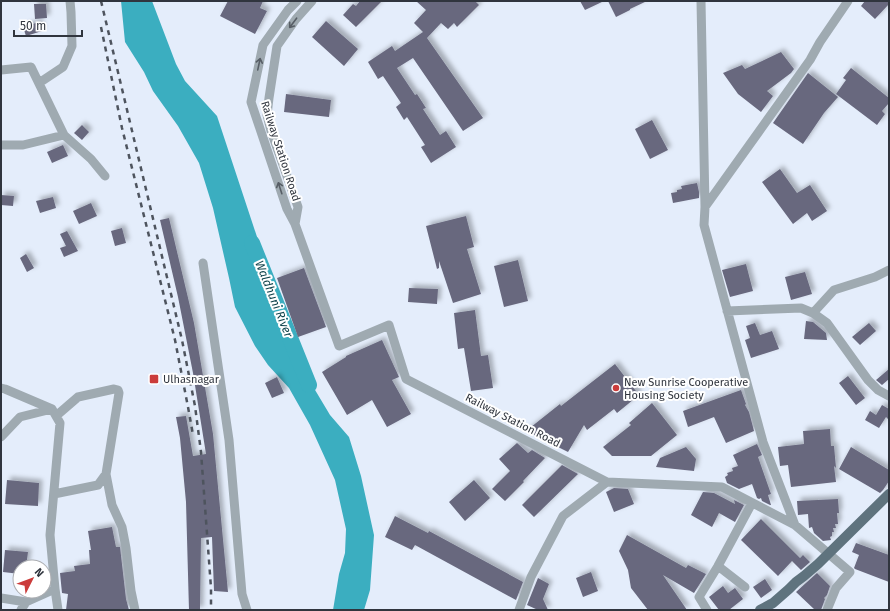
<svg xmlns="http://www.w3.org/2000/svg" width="890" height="611" font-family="'Fira Sans',sans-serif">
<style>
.water{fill:#3baec0}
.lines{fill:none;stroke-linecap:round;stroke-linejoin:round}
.river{stroke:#3baec0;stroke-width:16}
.building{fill:#68687e;filter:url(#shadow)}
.minor{stroke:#9faab1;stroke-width:9}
.major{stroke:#5f737e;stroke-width:10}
.rail{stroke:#4e545e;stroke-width:2.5;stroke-dasharray:5 5;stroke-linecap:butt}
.oneway{stroke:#575e66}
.poi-dot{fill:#cb3c3b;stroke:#fff;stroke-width:1.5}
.labels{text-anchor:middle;stroke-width:4;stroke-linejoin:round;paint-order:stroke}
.street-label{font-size:11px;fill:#30353e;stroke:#fff}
.poi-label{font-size:11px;fill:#30353e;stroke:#fff;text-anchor:start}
.water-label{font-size:12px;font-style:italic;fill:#11444c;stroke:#fff}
</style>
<defs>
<filter id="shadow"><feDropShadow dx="3.5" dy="-3.5" stdDeviation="2" flood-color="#0004"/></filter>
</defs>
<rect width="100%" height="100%" fill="#e4edfb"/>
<path class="water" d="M121,1H152L176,64L185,81L217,116L260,246V264L263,281L271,301L278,328L330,415L349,437L361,476L374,535L370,590L364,610H333L339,574L345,553L346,529L335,480L310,425L289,388L268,365L255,346L235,307L229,278L213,208L199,163L178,126L153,91L144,72L125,42Z"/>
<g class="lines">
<path class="river" d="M252,243L309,385"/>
</g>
<path class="building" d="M228,1H263L260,8L267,11L255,34L220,16Z
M360,1H382L356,27L343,15L353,4L356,6Z
M416,1H475L479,5L457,27L454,23L448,29L441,23L427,38L483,118L463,131L413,58L397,68L415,95L417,94L426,108L423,109L440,135L446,131L456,147L431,163L421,147L425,145L407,117L404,120L396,107L401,103L383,76L378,79L368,62L392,46L395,51L423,32L414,23L426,10Z
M580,1H604L585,10Z
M608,1H647L630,9V10L616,17Z
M865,1H889V4L875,19L861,6Z
M34,4H46L47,18L35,19Z
M326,21L358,49L344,66L312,37Z
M39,22L42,31L26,36L23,27Z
M781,52L794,69L791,73L767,91L773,96L761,112L738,94L723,73L742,65L745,69Z
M851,68L889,98V103L882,111L885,114L877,125L836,94L846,80L843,78Z
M808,73L838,97L824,113L803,144L773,123Z
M286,94L331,100L329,117L284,112Z
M652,120L668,150L650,159L635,129Z
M82,125L89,132L82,140L74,133Z
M63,145L68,156L52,163L47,152Z
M780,169L797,193L810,185L827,211L812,221L807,213L793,224L762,182Z
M697,183L699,192V198L673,203L671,193L677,192V190L682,189L681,186Z
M1,195L14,196L13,206L1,205Z
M53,197L56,208L40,213L36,201Z
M91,203L97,216L79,224L73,211Z
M466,216L474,247L467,249L481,294L453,303L439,261V268L437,269L426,226Z
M169,218L194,323L213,434L228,592L214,591L212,537L201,538L200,610H189L186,502L180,438L176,417L186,416L193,456L206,454L193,373L178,297L160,220Z
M122,228L126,243L115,246L111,231Z
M67,231L78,251L64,257L60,248L66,246L60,234Z
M26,254L34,268L27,272L20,258Z
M518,260L528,301L504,307L494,266Z
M746,264L753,291L730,297L722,270Z
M304,268L326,327L298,337L277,278Z
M805,272L812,294L791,300L785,277Z
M409,288L438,289L437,304L408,302Z
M475,310L481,356L488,355L493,388L471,391L464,348L458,349L454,313Z
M806,321L813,322L826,333L827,340L804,339Z
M755,323L760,335L772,331L779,349L751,358L745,340L750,338L746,326Z
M869,323L876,331L860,345L852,337Z
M382,340L399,377L392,380L411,414L387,427L372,400L347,415L322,372L346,357V356Z
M615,364L639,395L617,413L614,409L587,430L584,425L568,452L526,431L560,404L561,406Z
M889,369V379L882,385L876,380Z
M848,376L865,398L856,405L839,383Z
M277,377L284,393L272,398L265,383Z
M741,390L746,404L745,405L749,412L754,431L726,443L714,417L688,427L683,411Z
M652,403L677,435L651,456H612L603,447L631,425L629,423Z
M882,405L889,409V420L886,417L879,428L865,420L870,411L876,415Z
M830,429L831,446H834L836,468L834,466L836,482L791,487L788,465L780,466L778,447L804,444L803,431Z
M517,443L528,453L532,450L545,458L523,481L524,482L505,501L492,489L510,471L499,459Z
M757,444L762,455L758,457L771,494L768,495L771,505H770L762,501L761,498L759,499L757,498L752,484L739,489L727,483L725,477L728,475L727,473L733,471L732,468L738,466L733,455Z
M686,447L696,459L694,471L656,467L660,458Z
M851,447L889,470V481L883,490L880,493L839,469Z
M562,465L578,474L534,517L522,505Z
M7,480L39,483L38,506L5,504Z
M474,480L490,498L465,521L449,502Z
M614,488L628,489L634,504L614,512L606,492Z
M703,492L714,493L735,504L734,500L744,505L735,522L719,513L712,527L691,515Z
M838,499L839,513H837L838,524H835L836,528H833L834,532H832V536L830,537L831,540L823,541L814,533L812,527L809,528L808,514L798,515L797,501Z
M395,516L428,533L429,531L523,582L516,600L415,545L412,550L385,537Z
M761,519L800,558L803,555L810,562L801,570L792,561L778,576L741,540Z
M112,527L116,547H120L126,599L129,610H66L68,594L62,593L60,573L75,571L74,566L90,564L89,550H91L88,531Z
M627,535L686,568L688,565L706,574L694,593L663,575L687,610H648L631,588L628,570L619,551Z
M856,543L889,555V582L855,569L854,568L859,555L852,552Z
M5,550L28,552L26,567H20V574L3,572Z
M591,572L598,591L583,597L576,578Z
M817,573L830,586L827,595L824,598L825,599L821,610H815L796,592Z
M538,578L549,584L543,599L548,610H538L527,605Z
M765,579L772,590L761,598L753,587Z
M723,586L728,593L735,588L743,599L729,610H719L709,597Z"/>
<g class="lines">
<path class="minor" d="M297,1L288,10L263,45L251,102L287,209L295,224L339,346L389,325L406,379L607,482L722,487L795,525L850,572L836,588L827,610
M701,1L705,207L704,225L763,442L795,525
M1,70L31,67L64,135L91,159L105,176
M39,83L63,67L72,46L71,12L70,1
M1,145H23L64,135
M705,207L810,60L820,42L848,1
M295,224L298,207L271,131L267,115L269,98L277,46L296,19L312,1
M203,263L229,440L242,594L247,610
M727,311L801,308L813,313L827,323L868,380L878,390L889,396
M813,313L834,290L875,277L889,270
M1,388L5,389L52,409L60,423L50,535L55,589L58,610
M56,416L78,397L114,389L118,390L119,393L106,474L112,505L122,527L126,548L131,591L135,610
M1,437L20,417L52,409
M54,494L98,485L106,474
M745,587L718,566L752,503
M1,598L26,602
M21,610L26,602L55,589
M519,610L531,577L563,516L607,482
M707,610L699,597L718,566"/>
<path class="major" d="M760,610L773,603L789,589L796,582L804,576L818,564L889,494"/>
<path class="rail" d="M101,1L182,340L195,406L201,452L211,588V610
M101,27L122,128L175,340L188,407L193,435"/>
</g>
<defs><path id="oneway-shaft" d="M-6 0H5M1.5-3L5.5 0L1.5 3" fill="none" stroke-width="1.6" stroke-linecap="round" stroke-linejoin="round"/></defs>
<g class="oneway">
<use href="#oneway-shaft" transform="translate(293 23) rotate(127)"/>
<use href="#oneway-shaft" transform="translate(259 64) rotate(-78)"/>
<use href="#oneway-shaft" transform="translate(280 188) rotate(-108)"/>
</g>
<g class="poi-dot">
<rect x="149" y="374" width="10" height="10" rx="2"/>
<circle cx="616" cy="388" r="4"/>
</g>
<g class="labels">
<g class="street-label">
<text transform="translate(281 151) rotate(72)" y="4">Railway Station Road</text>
<text transform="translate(513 420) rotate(27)" y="4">Railway Station Road</text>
</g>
<g class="poi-label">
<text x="163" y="383">Ulhasnagar</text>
<text x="624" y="386">New Sunrise Cooperative<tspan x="624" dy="13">Housing Society</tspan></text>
</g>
<g class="water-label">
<text transform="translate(274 299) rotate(68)" y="4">Waldhuni River</text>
</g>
</g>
<rect width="890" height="611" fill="none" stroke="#30353e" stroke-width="4"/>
<g transform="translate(32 579) rotate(48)"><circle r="19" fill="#ffffff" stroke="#acaeb2"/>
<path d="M0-3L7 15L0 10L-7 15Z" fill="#cb3c3b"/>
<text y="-6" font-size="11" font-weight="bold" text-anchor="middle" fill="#30353e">N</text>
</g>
<path d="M14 30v6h68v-6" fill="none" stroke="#30353e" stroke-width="2"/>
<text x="20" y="30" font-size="12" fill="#30353e" stroke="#ffffff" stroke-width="3" paint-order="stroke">50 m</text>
</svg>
